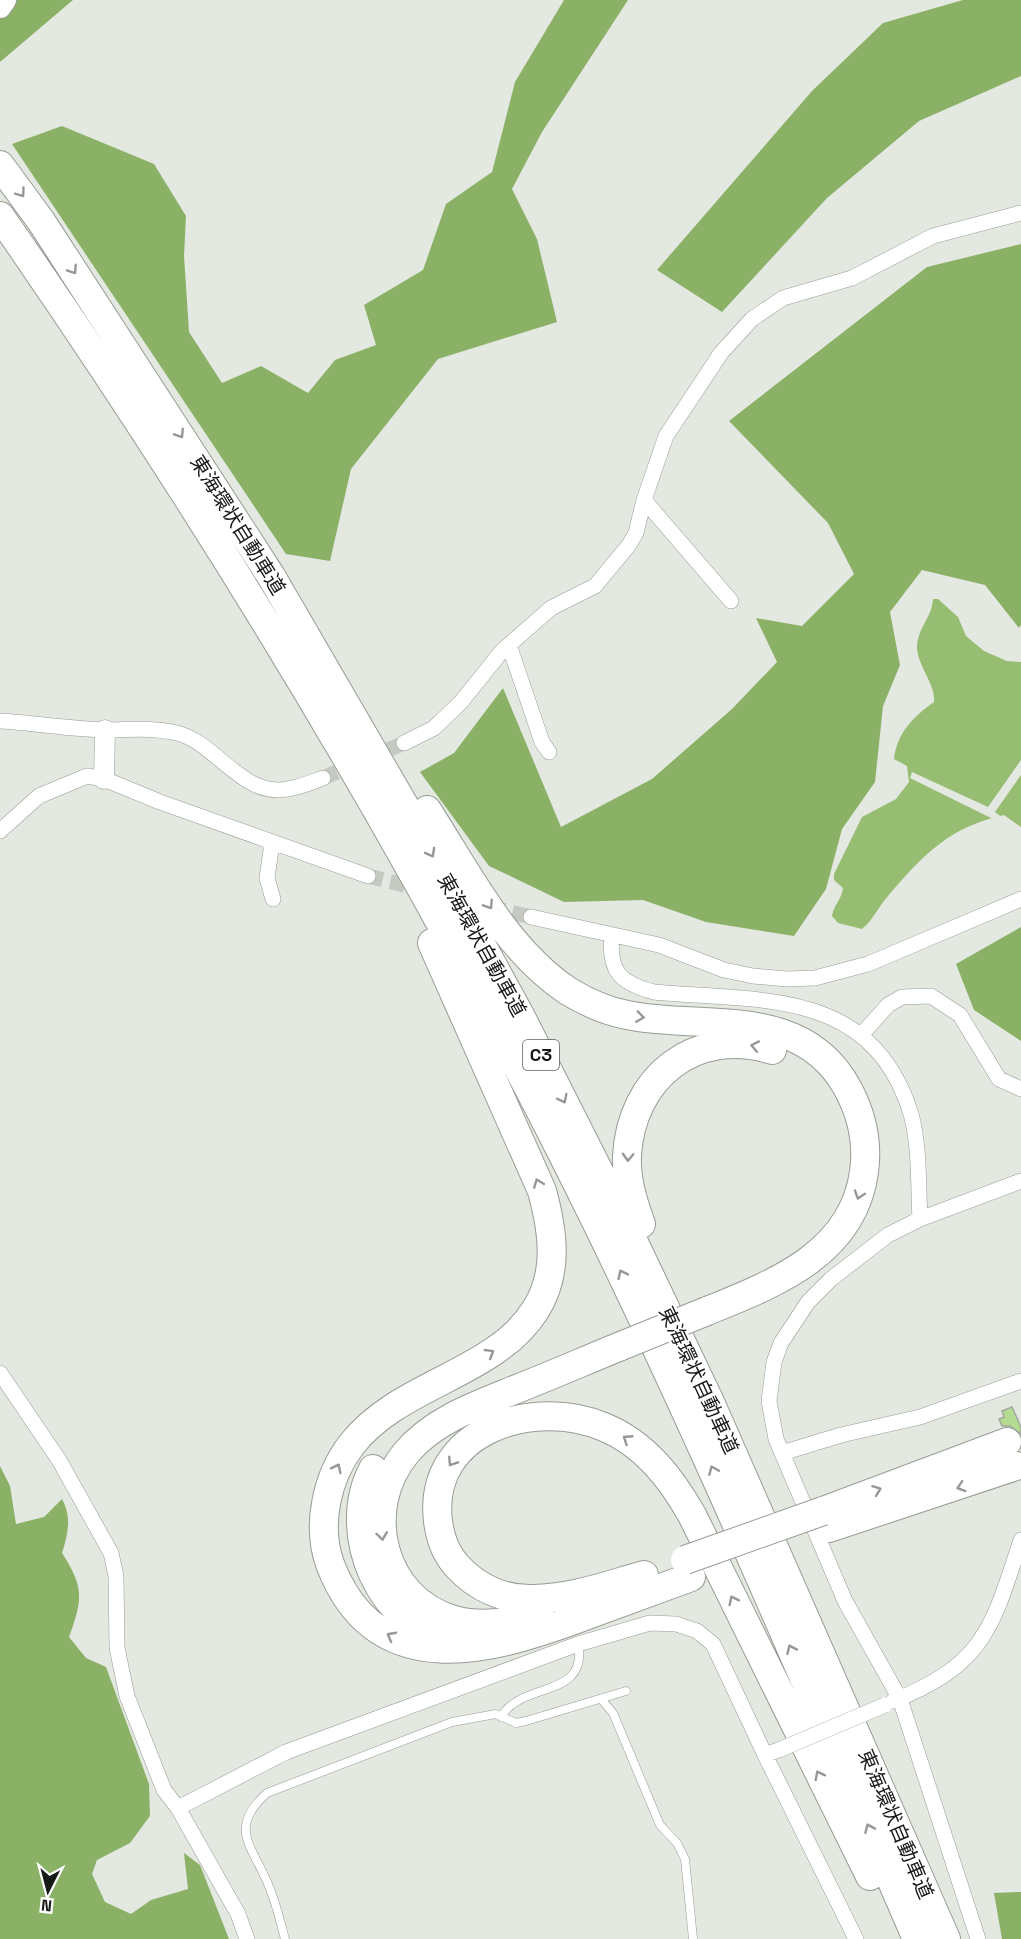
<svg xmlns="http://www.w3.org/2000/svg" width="1021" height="1939" font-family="'Space Grotesk','Noto Sans JP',sans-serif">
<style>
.forest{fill:#8bb167}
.water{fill:#97bd73}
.pier{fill:#e3e8e0}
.building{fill:#b4dc90;stroke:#a2a79f;stroke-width:1.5}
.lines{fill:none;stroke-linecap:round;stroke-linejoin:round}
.minor-tunnel{stroke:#c4c9c2;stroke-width:15;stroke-dasharray:15 8;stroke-linecap:butt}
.service-casing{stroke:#979c94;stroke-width:9}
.minor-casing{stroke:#979c94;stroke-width:16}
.tertiary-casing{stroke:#979c94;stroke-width:21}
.secondary-casing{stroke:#979c94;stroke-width:24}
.motorway-casing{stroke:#979c94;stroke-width:30}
.service{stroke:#fff;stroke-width:8}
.minor{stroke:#fff;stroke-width:15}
.tertiary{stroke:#fff;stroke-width:20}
.secondary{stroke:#fff;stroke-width:22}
.motorway{stroke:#fff;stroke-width:28}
.minor-bridge-casing{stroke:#979c94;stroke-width:16;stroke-linecap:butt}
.motorway-bridge-casing{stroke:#979c94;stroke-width:30;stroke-linecap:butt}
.minor-bridge{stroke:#fff;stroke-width:15}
.motorway-bridge{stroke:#fff;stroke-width:28}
.oneway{stroke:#979896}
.labels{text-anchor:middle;stroke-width:5;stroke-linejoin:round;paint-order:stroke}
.shield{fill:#fff;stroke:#5d5e5c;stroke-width:1.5}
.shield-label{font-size:18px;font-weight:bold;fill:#171916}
.street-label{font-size:20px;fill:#171916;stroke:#fff}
</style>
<rect width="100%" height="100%" fill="#e3e8e0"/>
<path class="forest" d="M0,0H73L0,62Z
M564,0H628L542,132L512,189L537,239L557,322L438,359L351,469L330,561L286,554L12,144L62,126L154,164L186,216L184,256L189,332L222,383L261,366L308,393L335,360L376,345L364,305L423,270L446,204L492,172L515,82Z
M963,0H1021V76L919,121L827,198L722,312L657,270L812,91L883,23Z
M1021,244V625L1019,628L985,585L922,570L890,612L900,665L883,706L875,782L842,829L826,889L794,936L706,922L643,900L564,902L489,866L420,772L454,753L503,688L561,827L652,779L732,709L777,662L756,618L802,626L854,574L828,523L729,421L927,267Z
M1021,927V1041L974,1010L956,964Z
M0,1466L10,1486L16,1524L44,1517L62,1499C72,1517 68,1534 62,1553C84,1587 83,1599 69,1637L86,1658L106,1667L149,1784L150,1816L130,1843L97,1860L92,1874L105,1902L131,1914L151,1900L188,1889L184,1853L200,1865L229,1939H0Z
M1021,1892V1939H1002L994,1893Z"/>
<path class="water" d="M933,599H938L958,617L966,636L984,651L1007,661L1021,662V827L1004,815C949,827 923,855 888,896C878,907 874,919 862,929L838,923L832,916C834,904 841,901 843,888L834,880V874L862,817L896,799L909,782L907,766L894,759C897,733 913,717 934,702C936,685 918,667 917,648C917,628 932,618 933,599Z"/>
<path class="pier" d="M1021,760V775L995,812L1003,818L995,820L910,778L912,772L988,807Z"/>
<path class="building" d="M1012,1407L1021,1427V1434L1010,1426H1002L999,1419L1004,1417L1002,1411Z"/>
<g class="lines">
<path class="minor-tunnel" d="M323,778L404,743
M368,876L420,889
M490,907L531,917"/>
<g class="service-casing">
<path id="service" d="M601,1699L613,1713L660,1825L677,1843L685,1859L693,1939
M501,1717C521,1681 589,1699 578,1644
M285,1939C280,1921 276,1902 268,1884C253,1847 227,1828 267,1793L452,1722L496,1714L516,1723L526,1721L626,1691"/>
</g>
<g class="minor-casing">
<path id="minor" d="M644,500L731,601
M509,645L542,742L549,752
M0,721C35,723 70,729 105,730C130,730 152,727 177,733C217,743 242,798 288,789C300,787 312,782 323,778
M404,743L434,728L461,702L502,651L551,608L595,586L629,545L636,533L644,500L666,436L721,353L752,319L783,298L852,278L933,236L1021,213
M0,831L39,796L87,776L104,779L160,802L368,876
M272,843L267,878L273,899
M531,917L659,945L724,970L753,976L787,979L815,978L868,964L1021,899
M612,935C608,971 620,983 654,992C760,1002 872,987 911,1114C920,1147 918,1185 920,1219
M862,1034L888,1005L902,997L931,996L960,1015L999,1079L1021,1089
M0,1373L59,1460L111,1553L116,1576L117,1648L127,1696L164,1790L178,1808L238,1914L247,1939
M782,1453L841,1435L920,1417L1021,1381
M893,1701C985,1664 992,1628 1021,1540
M765,1755L856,1939
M178,1808L286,1752L578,1644L650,1623L676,1624L697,1631L713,1644L765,1755L781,1749
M978,1939L900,1699L845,1601L776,1439L769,1401L774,1362L781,1343L808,1302L831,1279L888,1235L920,1219L1021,1181"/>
</g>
<g class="tertiary-casing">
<path id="tertiary" d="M104,779L105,730"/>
</g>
<g class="secondary-casing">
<path id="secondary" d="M0,7L5,0"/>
</g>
<g class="motorway-casing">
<path id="motorway" d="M0,165L41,221L271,576L418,829L521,1017L618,1209L710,1402L946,1939
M0,216C200,504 383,803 543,1116C681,1384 797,1663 917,1939
M427,810C467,872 505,949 568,991C586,1002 606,1011 627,1015C703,1031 802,1003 848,1089C862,1115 868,1143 864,1172C853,1254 774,1284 707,1311
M432,943L542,1191C553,1231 559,1272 536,1309C496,1374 400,1383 352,1444C327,1476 316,1525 330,1564C376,1685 492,1651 585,1616C621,1603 656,1590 691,1577
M641,1224C633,1202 626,1180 627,1156C631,1078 695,1026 772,1050
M373,1469C339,1533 380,1628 454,1641
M823,1511L1007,1442
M829,1528L1016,1466
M644,1575C608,1585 571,1599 533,1599C504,1600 477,1588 457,1566C446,1554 440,1538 438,1521C427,1430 534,1397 604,1427C645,1444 671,1478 692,1515L870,1876
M539,1614C511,1623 482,1628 454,1620C381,1599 360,1509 406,1453C435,1418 483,1403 524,1386C557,1373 589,1359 621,1346"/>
</g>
<use href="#service" class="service"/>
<use href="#minor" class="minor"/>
<use href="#tertiary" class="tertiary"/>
<use href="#secondary" class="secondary"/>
<use href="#motorway" class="motorway"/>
<g class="minor-bridge-casing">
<path id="minor-bridge" d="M781,1749L885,1705"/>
</g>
<g class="motorway-bridge-casing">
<path id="motorway-bridge" d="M621,1346L707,1311
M685,1560L823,1511"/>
</g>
<use href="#minor-bridge" class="minor-bridge"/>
<use href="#motorway-bridge" class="motorway-bridge"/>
</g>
<defs><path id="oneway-chevron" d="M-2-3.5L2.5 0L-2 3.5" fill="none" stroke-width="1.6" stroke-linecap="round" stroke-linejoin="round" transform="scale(1.5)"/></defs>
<g class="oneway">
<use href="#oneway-chevron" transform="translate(21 193) rotate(54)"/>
<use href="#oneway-chevron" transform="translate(73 270) rotate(57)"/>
<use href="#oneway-chevron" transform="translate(180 434) rotate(57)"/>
<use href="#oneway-chevron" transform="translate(431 853) rotate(61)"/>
<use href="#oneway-chevron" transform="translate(489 905) rotate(57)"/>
<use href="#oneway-chevron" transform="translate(640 1017) rotate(8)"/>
<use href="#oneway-chevron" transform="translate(755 1046) rotate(-169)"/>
<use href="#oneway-chevron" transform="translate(563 1099) rotate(63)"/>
<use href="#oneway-chevron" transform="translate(628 1157) rotate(92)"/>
<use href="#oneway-chevron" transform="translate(538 1183) rotate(-111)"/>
<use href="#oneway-chevron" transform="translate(859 1195) rotate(108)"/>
<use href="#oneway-chevron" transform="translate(622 1274) rotate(-116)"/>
<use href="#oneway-chevron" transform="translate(490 1353) rotate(-31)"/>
<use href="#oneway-chevron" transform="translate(627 1439) rotate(-147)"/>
<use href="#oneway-chevron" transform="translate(452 1462) rotate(123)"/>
<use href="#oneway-chevron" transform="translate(337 1468) rotate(-64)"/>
<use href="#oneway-chevron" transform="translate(713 1470) rotate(-113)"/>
<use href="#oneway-chevron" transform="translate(961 1487) rotate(162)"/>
<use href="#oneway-chevron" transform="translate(877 1490) rotate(-21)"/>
<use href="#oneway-chevron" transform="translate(382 1536) rotate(82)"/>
<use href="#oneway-chevron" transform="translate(733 1600) rotate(-116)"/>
<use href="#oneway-chevron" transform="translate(391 1636) rotate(-152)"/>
<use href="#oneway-chevron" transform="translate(791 1649) rotate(-114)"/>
<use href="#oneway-chevron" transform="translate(819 1775) rotate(-117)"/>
<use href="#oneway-chevron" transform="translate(869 1828) rotate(-114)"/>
</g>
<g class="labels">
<rect class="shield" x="523" y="1040" width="36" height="30" rx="4.5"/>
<g class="shield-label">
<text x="541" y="1061">C3</text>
</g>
<g class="street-label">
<text transform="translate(238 525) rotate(58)" y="7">東海環状自動車道</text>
<text transform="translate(482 945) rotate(61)" y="7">東海環状自動車道</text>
<text transform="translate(699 1380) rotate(65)" y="7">東海環状自動車道</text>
<text transform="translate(896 1824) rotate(67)" y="7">東海環状自動車道</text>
</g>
</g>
<g transform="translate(48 1891) rotate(186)" stroke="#ffffff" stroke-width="4.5" paint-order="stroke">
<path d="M0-4.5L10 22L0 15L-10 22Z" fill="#171916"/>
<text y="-9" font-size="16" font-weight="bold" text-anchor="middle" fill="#171916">N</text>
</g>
</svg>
